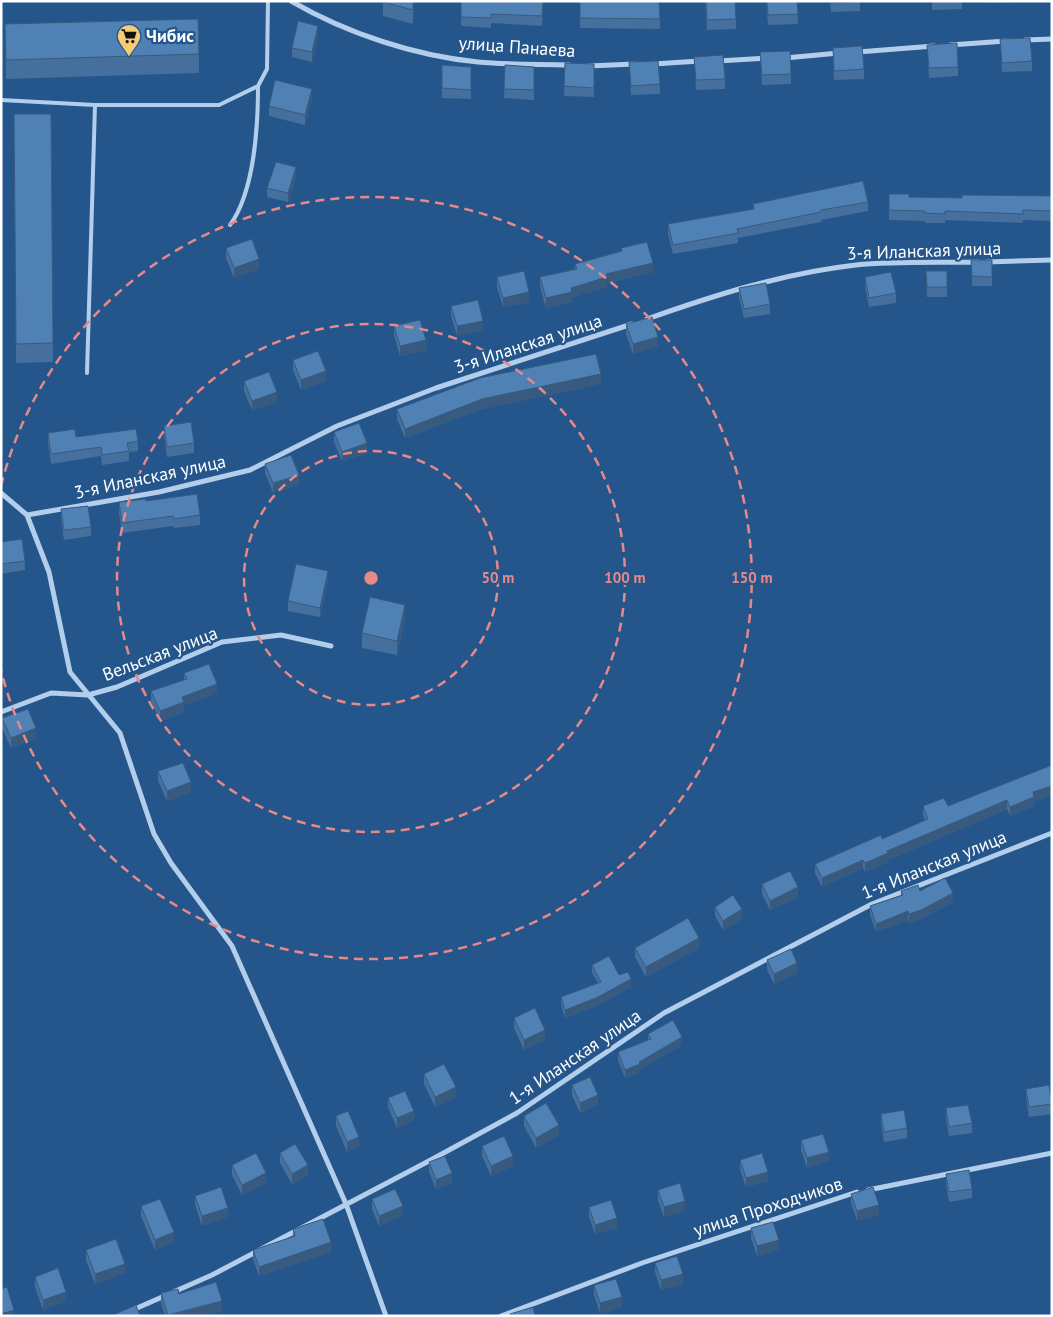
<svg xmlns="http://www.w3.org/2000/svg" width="1053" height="1317" font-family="'PT Sans',sans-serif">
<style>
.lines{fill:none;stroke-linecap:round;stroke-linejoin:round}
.service{stroke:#b2ceeb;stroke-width:4}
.minor{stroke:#b2ceeb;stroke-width:5}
.wall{fill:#456f9c}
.shaded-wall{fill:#385a7f}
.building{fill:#5081b5;stroke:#385a7f}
.ring{fill:none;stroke:#e88989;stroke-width:2.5;stroke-dasharray:9 6}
.labels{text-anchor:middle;stroke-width:4.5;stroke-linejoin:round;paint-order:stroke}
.poi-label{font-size:18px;font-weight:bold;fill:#fff;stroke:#24568c;text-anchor:start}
.street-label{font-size:18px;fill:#fff;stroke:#24568c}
.centre{fill:#e88989;stroke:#24568c;stroke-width:2.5}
.ring-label{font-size:15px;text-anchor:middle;font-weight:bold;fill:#e88989;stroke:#24568c;stroke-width:4.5;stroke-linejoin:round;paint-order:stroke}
</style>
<rect width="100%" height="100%" fill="#24568c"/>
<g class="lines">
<path class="service" d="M1,100L95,105
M230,225C254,192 258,127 258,86
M87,373L95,105H219L258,86L267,69L268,1"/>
<path class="minor" d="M291,1C346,33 415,56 478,62C508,65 539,64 570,65
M1025,40L1052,39
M950,45L1006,41
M858,52L934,46
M785,58L839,53
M718,61L767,58
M653,64L700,61
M588,66L635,64
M987,262L1052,260
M647,319C715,295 784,273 856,265C896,261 938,263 978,262
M1,493L27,515L49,572L70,672L120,733L154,834L171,863L232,946L346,1204L386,1316
M27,515L159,492L250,470L337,426L436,388L632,324
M1,712L51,693L88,695L117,687L222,642L281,635L331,646
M868,1190L1052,1153
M119,1316L212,1275L427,1162L517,1113L664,1013L872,904L1052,833
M501,1316L642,1263L857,1192"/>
</g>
<path class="wall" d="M383,1H414L413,24L383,16Z
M461,1H543L542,26L491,23V28L461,26Z
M580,1L660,19V29L580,28Z
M705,1L736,19V29L707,30Z
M766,1H797L798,24L768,25Z
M830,1H860V11L831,12Z
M932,1H962V9L932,10Z
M988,1H1018V2L989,3Z
M5,24L199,54V73L6,79Z
M318,36L312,62L292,57V48Z
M1000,39L1032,61V71L1002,72Z
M927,45L958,67V76L929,78Z
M833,48L864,69V79L834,80Z
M760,52L791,74V84L762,85Z
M694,57L725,79V89L696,90Z
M629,62L660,84V94L631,95Z
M565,63L594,64V97L564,96Z
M442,65L471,67V99L442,98Z
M505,65L534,67V100L504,98Z
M312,99L305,125L269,116V106Z
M14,114H51L53,362L16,363Z
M296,177L288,202L267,197V188Z
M889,194L909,197L962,198L1052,196V221L1023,220V223L945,220V223H925V221L889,220Z
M868,202V211L821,220V222L738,238V243L673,254L668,234V224L753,209V204Z
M226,248L259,269L234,278L226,258Z
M621,248L653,272L607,283V287L572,297V302L546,308L540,287V277L575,269V264L621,252Z
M971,260H992V286H972Z
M926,271H947V297H927Z
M497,277L529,302L503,307L497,287Z
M865,277L896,293V303L869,307L865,287Z
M739,288L770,304V314L744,318L739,297Z
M451,306L483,330L457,336L451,316Z
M626,324L658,346L633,354L626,334Z
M394,326L426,350L400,356L394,335Z
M293,360L326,381L301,390L293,370Z
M244,381L277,402L252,410L244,391Z
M601,384L482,409L405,438L397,419V409Z
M164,426L194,443V453L167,457L164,436Z
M334,432L367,453L342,461L334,442Z
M48,433L76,437L138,441V451L129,452V461L102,465L101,456L51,464L48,443Z
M265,464L299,484L273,493L265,473Z
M146,501L200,515V525L174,528L173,526L122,533L119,512V502Z
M61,509L91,527V536L64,540L61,519Z
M1,542L25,561V570L1,574Z
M328,580L320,617L288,611V601Z
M405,619L397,655L362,648V633Z
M184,673L217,693L184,705V712L160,721L151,701V691L184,680Z
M2,718L36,738L11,748L2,728Z
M1052,765V795L1034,801V806L1010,816L1007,809L888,860V862L865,872L863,868L822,887L815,873V864L882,839L925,820L923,815V806H948Z
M158,771L191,792L167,801L158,781Z
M762,884L798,897L770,910L762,894Z
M901,891H920L953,902L921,919L909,923L908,920L876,932L870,915V906L901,895Z
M715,907L742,919L723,930L715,916Z
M635,948H699L646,977L635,957Z
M767,960L797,973L774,984L767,970Z
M592,965L619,975L631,987L596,1006L565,1018L561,1005V997L598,983L592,973Z
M514,1018L545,1040L524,1050L514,1028Z
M648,1034L682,1045L640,1069V1072L625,1078L618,1060V1052L648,1040Z
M424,1074L456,1097L435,1107L424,1084Z
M572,1085L598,1104L580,1113L572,1095Z
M1026,1089L1052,1101V1114L1029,1117L1026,1098Z
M388,1098L414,1120L397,1128L388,1107Z
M946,1108L972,1123V1133L949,1136L946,1118Z
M881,1114L907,1128V1138L884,1142L881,1123Z
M336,1116L359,1146L347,1152L336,1126Z
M524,1116L559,1135L536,1148L524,1126Z
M801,1140L829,1161L807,1168L801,1150Z
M482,1146L513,1166L491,1176L482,1156Z
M280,1153L308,1175L292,1184L280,1163Z
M740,1160L768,1181L746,1187L740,1170Z
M429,1162L452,1183L436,1189L429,1172Z
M232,1165L266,1183L242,1195L232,1175Z
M946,1174L972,1189V1198L949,1202L946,1183Z
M658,1190L685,1211L664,1217L658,1200Z
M851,1194L879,1215L857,1221L851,1203Z
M195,1196L228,1217L202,1226L195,1205Z
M372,1199L403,1215L379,1226L372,1209Z
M141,1206L174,1242L155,1250L141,1216Z
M589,1207L617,1228L595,1234L589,1217Z
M751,1228L779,1249L757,1256L751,1238Z
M293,1229L331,1252L259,1276L253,1259V1250L293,1237Z
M86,1250L125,1273L95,1284L86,1260Z
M655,1263L683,1284L661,1290L655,1272Z
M35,1277L66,1301L43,1310L35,1287Z
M594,1285L622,1307L600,1313L594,1295Z
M161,1293L179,1294L222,1311L202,1316H165L161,1303Z"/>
<path class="shaded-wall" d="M413,1H414L413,24Z
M318,26V36L312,62V52Z
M312,89V99L305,125V115Z
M296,167V177L288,202V193Z
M259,259V269L234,278V268Z
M653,263V272L607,283V287L572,297V302L546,308V298L606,274Z
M529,292V302L503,307V298Z
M483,321V330L457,336V326Z
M658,337V346L633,354V344Z
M426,340V350L400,356V346Z
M326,371V381L301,390V380Z
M601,374V384L482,409L405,438V429L482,399Z
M277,392V402L252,410V401Z
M367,443V453L342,461V452Z
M299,475V484L273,493V483Z
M328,571V580L320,617V608Z
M405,605V619L397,655V641Z
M217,684V693L184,705V712L160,721V711L182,697Z
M36,728V738L11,748V738Z
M191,782V792L167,801V791Z
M1052,786V795L1034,801V806L1010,816V807L1033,792Z
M1007,800V809L888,860V862L865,872V863L887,851Z
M863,860V868L822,887V878Z
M798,887V897L770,910V901Z
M953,893V902L921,919L909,923V914Z
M742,909V919L723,930V921Z
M908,911V920L876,932V924Z
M699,938V948L646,977V967Z
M797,963V973L774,984V974Z
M631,979V987L596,1006L565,1018V1010Z
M545,1030V1040L524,1050V1040Z
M682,1037V1045L640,1069V1072L625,1078V1070Z
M456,1087V1097L435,1107V1097Z
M598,1095V1104L580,1113V1103Z
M414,1111V1120L397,1128V1118Z
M559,1125V1135L536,1148V1138Z
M359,1137V1146L347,1152V1142Z
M829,1152V1161L807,1168V1158Z
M513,1156V1166L491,1176V1166Z
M308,1165V1175L292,1184V1174Z
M768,1172V1181L746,1187V1178Z
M266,1173V1183L242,1195V1185Z
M452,1173V1183L436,1189V1180Z
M685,1201V1211L664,1217V1207Z
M879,1205V1215L857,1221V1211Z
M403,1206V1215L379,1226V1216Z
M228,1208V1217L202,1226V1216Z
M617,1218V1228L595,1234V1225Z
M174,1232V1242L155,1250V1240Z
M779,1240V1249L757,1256V1246Z
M331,1242V1252L259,1276V1267Z
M125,1264V1273L95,1284V1274Z
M683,1274V1284L661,1290V1280Z
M66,1292V1301L43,1310V1300Z
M622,1297V1307L600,1313V1303Z
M222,1301V1311L202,1316H168Z
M14,1310V1316H1V1314Z"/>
<path class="building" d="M383,1H413V10L383,2Z
M461,1H543L542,16L491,14V18L461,17Z
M580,1H659L660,19L580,18Z
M706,1H735L736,19L707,20Z
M767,1H797L798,14L768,15Z
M830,1H860L831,3Z
M198,19L199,54L6,60L5,24Z
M298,21L318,26L312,52L292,48Z
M1030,38L1032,61L1002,63L1000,39Z
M957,43L958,67L929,68L927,45Z
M862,46L864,69L834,71L833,48Z
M790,51L791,74L762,75L760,52Z
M723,55L725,79L696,80L694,57Z
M658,61L660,84L631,86L629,62Z
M565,63L594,64V88L564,86Z
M442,65L471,67V90L442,88Z
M505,65L534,67V90L504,89Z
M275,80L312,89L305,115L269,106Z
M14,114H51L53,343L16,344Z
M276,162L296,167L288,193L267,188Z
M863,181L868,202L821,210V212L737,229L738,233L673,245L668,224L754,209L753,204Z
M889,194H909V197L962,198V195L1052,196V211L1023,210V214L945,211V214L925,213V211L889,210Z
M252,239L259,259L234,268L226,248Z
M647,242L653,263L606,274L607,277L571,288L572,292L546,298L540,277L577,269L575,264L622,251L621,248Z
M971,260H992V277L972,276Z
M524,271L529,292L503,298L497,277Z
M926,271H947V287H927Z
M891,272L896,293L869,298L865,277Z
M766,283L770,304L744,309L739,288Z
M478,300L483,321L457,326L451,306Z
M652,317L658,337L633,344L626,324Z
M420,320L426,340L400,346L394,326Z
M318,351L326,371L301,380L293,360Z
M596,354L601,374L482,399L405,429L397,409L480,378Z
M269,372L277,392L252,401L244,381Z
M191,422L194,443L167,447L164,426Z
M359,423L367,443L342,452L334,432Z
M75,429L76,437L136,429L138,441L127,443L129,451L102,455L101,447L51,454L48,433Z
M291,455L299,475L273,483L265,464Z
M197,494L200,515L174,519L173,516L122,523L119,502L146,499V501Z
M88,506L91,527L64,530L61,509Z
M22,539L25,561L1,564V542Z
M296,564L328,571L320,608L288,601Z
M370,597L405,605L397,641L362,633Z
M209,664L217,684L182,697L184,702L160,711L151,691L187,679L184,673Z
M28,709L36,728L11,738L2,718Z
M183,763L191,782L167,791L158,771Z
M1052,765V786L1033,792L1034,797L1010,807L1007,800L887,851L888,853L865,863L863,860L822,878L815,864L881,835L882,839L928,819L923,806L944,798L948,806Z
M790,871L798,887L770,901L762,884Z
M945,878L953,893L921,910L909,914L908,911L876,924L870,906L903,895L901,891L918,885L920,891Z
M733,895L742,909L723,921L715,907Z
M688,918L699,938L646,967L635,948Z
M791,949L797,963L774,974L767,960Z
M609,956L619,975L628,972L631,979L596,998L565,1010L561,997L601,982L592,965Z
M535,1008L545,1030L524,1040L514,1018Z
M673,1020L682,1037L639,1062L640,1064L625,1070L618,1052L651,1039L648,1034Z
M444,1064L456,1087L435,1097L424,1074Z
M590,1077L598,1095L580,1103L572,1085Z
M1049,1085L1052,1104L1029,1107L1026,1089Z
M405,1091L414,1111L397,1118L388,1098Z
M546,1103L559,1125L536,1138L524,1116Z
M968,1105L972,1123L949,1127L946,1108Z
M904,1110L907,1128L884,1132L881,1114Z
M348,1111L359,1137L347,1142L336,1116Z
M823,1134L829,1152L807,1158L801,1140Z
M504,1136L513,1156L491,1166L482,1146Z
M295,1144L308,1165L292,1174L280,1153Z
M256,1153L266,1173L242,1185L232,1165Z
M762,1153L768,1172L746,1178L740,1160Z
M445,1156L452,1173L436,1180L429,1162Z
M969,1170L972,1189L949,1192L946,1174Z
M680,1183L685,1201L664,1207L658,1190Z
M221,1187L228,1208L202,1216L195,1196Z
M873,1187L879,1205L857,1211L851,1194Z
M395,1189L403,1206L379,1216L372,1199Z
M160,1199L174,1232L155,1240L141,1206Z
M611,1200L617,1218L595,1225L589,1207Z
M323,1219L331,1242L259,1267L253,1250L295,1236L293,1229Z
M773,1222L779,1240L757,1246L751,1228Z
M116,1239L125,1264L95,1274L86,1250Z
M677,1256L683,1274L661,1280L655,1263Z
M58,1268L66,1292L43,1300L35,1277Z
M616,1279L622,1297L600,1303L594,1285Z
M216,1282L222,1301L168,1315L161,1293L178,1289L179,1294Z
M7,1287L14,1310L1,1314V1289Z
M136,1305L140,1316H111Z
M533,1307L535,1316H511L510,1314Z"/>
<g class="ring">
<circle cx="371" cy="578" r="127"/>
<circle cx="371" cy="578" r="254"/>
<path d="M1 486A381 381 0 1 1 1 670"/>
</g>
<defs>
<g id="supermarket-pin" transform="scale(1.25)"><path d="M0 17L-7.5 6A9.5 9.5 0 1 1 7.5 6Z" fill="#f6cb75" stroke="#24568c"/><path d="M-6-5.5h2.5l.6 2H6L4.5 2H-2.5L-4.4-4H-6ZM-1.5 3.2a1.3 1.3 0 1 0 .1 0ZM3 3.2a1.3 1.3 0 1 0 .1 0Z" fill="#111"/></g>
</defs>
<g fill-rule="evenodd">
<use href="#supermarket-pin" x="129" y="36"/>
</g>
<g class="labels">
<g class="poi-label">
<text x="146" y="42">Чибис</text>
</g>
<g class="street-label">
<text transform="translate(517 47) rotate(4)" y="6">улица Панаева</text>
<text transform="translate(924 251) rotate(-2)" y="6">3-я Иланская улица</text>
<text transform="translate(528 344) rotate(-18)" y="6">3-я Иланская улица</text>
<text transform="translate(150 477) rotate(-12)" y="6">3-я Иланская улица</text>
<text transform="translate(160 654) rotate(-21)" y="6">Вельская улица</text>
<text transform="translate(934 865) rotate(-22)" y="6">1-я Иланская улица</text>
<text transform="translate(575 1057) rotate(-34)" y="6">1-я Иланская улица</text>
<text transform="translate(768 1207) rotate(-18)" y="6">улица Проходчиков</text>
</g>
</g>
<circle cx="371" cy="578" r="8" class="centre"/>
<g class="ring-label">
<text x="498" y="583">50 m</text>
<text x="625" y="583">100 m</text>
<text x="752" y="583">150 m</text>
</g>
<rect width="1053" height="1317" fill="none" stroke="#ffffff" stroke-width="5"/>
</svg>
